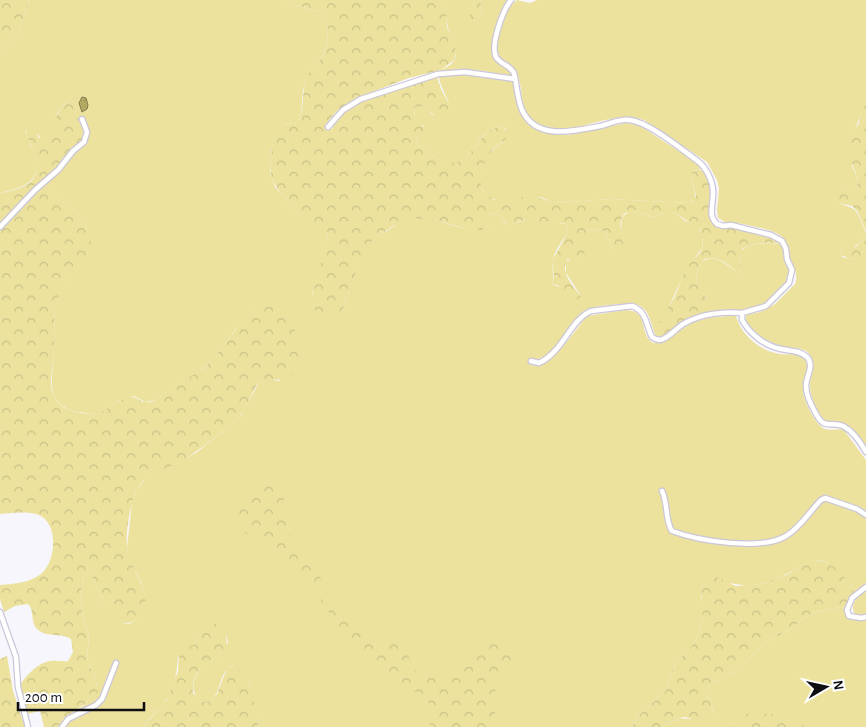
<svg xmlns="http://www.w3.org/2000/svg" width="866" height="727" font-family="'Alegreya Sans',sans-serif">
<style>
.grass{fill:#ece29e}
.forest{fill:url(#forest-crowns)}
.water{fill:url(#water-ripples);stroke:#827a4a}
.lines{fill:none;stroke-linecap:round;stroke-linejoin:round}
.minor-casing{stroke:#cbc7d8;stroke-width:7}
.minor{stroke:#fff;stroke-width:4.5}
</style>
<defs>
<pattern id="forest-crowns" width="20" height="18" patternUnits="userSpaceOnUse" patternTransform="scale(1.25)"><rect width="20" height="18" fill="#ece29e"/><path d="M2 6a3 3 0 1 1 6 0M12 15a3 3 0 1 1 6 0" fill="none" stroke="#c9c187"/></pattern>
<pattern id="water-ripples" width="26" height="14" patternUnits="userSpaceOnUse" patternTransform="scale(1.25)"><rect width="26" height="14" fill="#b4a962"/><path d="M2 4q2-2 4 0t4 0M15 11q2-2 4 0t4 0" fill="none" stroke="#9a9054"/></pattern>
</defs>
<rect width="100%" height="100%" fill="#f7f6fd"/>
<path class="grass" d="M30,0H286L296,5L321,12C331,24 329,43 322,57C316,66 308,72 305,83C301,94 303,107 300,118L294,124L285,123L275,136L271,152L270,171L275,187L296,209L327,231C332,243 315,279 312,295L343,310C352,287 355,262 371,242C375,237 381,234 387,231C395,225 404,219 414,218C437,214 472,240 489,225V215L492,213L501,216L506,225L530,219L566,224L568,232C563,240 555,250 553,260C551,268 555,275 552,284L581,296L566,273V262L570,259L577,262L584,246V235L588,230L599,229L606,233L614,253C616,246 620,239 621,233C622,223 619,217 629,212L637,211L653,217L664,213H675L684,220L698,226L703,237L702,248L684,273L673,298L658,328L656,336C651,327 651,316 644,309C639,303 630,304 622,304C609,305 593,305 582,313C565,324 555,363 531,359L529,364C549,374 575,329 587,316L626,310C650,311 638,333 653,343C668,344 679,329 692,323C706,317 721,316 736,316C741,335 760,351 780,354C788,355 799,352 805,360C811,369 802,380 803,390C803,400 816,426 825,429C831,431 838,428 844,430L866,460V583L855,593C813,532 810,573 760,584C749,586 740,585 729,583C721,582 711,583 702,583L701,598L703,607V618L696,640L686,653L675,663L665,692L641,713L631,727H259L249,684L233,666H230C219,675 221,692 211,701L201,702C188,692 193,673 205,664C210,660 217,658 222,653C224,650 226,646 228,643L226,633L199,634L195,644L178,656C177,671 175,689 165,702C158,711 149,717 144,727H59L63,719L68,714L82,707L94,697L98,687L87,659L89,635L84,622L81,604L82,584L84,575L91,574L104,604L122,623L129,624L136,620L145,597L141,582L128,558L127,548L132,502L137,489L146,478L157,470L173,465L196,453L241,416L259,382L266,379L280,381L254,311L235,330L213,360L196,374L173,387L156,400L145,402L134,396C131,397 126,398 123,399C115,402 109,410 100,413C94,415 85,413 78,412C42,405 53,377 54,351C55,333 52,312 59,295C69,274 91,259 89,235C87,218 57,196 45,184L61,170L72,155L86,142L88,135L83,118L79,120L77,118L72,101C52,104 57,132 42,140L38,135L25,130C27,138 31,145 34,153C43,182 24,188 0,193V50L13,44Z
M445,0H474L475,10L473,21C483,17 482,10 480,0H508L503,10L492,47L493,54L508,68L514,77C485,71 467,66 436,72C468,60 452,49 448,28C446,19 445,9 445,0Z
M517,0L530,3L537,0H866V102L852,137V166L858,180L857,188L855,189L842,190L839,203C857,210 855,207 863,226C865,230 866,232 866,237L859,244L853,247L846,244L840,248L842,257L850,259L861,255L863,250H866V449C854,430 853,423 829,423C818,418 809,394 810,383C811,374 816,365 811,356C805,347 796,349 787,347C771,344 754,335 746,321V315L760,312L775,304L795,284C799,273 793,268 790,258C788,252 789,245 784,239C777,229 745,225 732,222H725L718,218L717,210L719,188L717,180L707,162L644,120C622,112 596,123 574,128C568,129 561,131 555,130C515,123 527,102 517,73C513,63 503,63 498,55C491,42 506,7 517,0Z
M449,75H471L514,81L526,120L539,130L554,134L568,135L626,123L637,125L645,129L700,165L704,172L702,169H696L692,173C691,182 696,191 695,199L690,203L610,199L556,203C550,202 544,197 538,197C521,197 499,208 486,194C480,188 478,180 480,172C483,159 493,148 503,142L506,129L504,127C478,122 474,169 447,163C440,161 432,155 426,151C419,148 416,143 417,136L421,133L424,126L418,123L414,118L415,107L421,105L433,115L450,109C449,99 441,89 439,78L435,77Z
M768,243L781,244L784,248L790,272L788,281L766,304L740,311L691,319L679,324L699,314L706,297C704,295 700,292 698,289C696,284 696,278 697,273C704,244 731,265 742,278L739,262L740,252C748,244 758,244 768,243Z
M866,590V614L859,615L854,613C850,603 858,596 866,590Z
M846,606L849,618L858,620H866V727H662L678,718L691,719L713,713L711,702L705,694V691L710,685L733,672L766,643L792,628L805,617L816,612Z"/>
<path class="forest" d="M0,0H30L13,44L0,50Z
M286,0H445L447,27L456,51L454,60L441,70L409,78L356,98L336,112L325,125L326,130L332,129C343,102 379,95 404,87C415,84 426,79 437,77L441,89L450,106L449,114L445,118L440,119L421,106L415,107L414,118L427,130L425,133L417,136C416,143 419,148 426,151C432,155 440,161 447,162C474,169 478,123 504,127L507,133L506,139L492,150L480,172V181L483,191L494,200H512L531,195L556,203L610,199L690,203L693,201L696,196L691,175L694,170L699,169C720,179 704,212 715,225C721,228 724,227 731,227C742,228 773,236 781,244C768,242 754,242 742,249L739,259L742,279C734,268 720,255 705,259C698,266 694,277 698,287C700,292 705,295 708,301L705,307L699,314L684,321L659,338L656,336C655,323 668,309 674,298C679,288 681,276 688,266C692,260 700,255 702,248C704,241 702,235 700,229L675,213H664L653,217L637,211L625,213C610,231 638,245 623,259L618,258L615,256L606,233L599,229L588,230C581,239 587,250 583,261L577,262L568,259C559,271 573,287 581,296L577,300L557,285L552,284L554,277L552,261L568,232L566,224C559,222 553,224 546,223C526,219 526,218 507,226L501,216L492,213L489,215V225L482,230H470L440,221L414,218L393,226L377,237L372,241L359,263L343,310L334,316C285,320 335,249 327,231C322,228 314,227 309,223C304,219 300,213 296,209C275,188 266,179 272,148C274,139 275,129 282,123L294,124L300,118C304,105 302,92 306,79C309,70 317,65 322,57C329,44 331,24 321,12L296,5Z
M474,0H480L482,10L479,18L473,21L467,32L470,13L475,11Z
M69,101H72C76,107 75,114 78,119C81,124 85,128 85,133C85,145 13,210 0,224V193C32,187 44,179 31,145C28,139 24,133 27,126L34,130L39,138H45L61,107Z
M866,102V231L857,211L852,206L839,203L836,199V194L842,190L857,188L858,180L852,163V133L859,123L862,109Z
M45,184C59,197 91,221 91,242C90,257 67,279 60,294C51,312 56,334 54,353C53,366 49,379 52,391C54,398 59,405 65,408C75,413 93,416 102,412C110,408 117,401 125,398C137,393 139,404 149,402C158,401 164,393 171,388C183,380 196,375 206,366C223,352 243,311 263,307C290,302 312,355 294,373C284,384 271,377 259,382C251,392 249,405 241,415C237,421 229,426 224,430C211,440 198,451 184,460C161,473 139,471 132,504C128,518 126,534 127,549C129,570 160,599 137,619C130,625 123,624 116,620L104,604L91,574L84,575L82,584L81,604L84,622L89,635L87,659L98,687V692C88,708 67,709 59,727H44L40,711L27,714L20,685C27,675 38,662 51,661C57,660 62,662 68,661L73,652L71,639C60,632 46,638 37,629C30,623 35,611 28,604L15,606L4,612L0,599V585C12,584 28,583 38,576C56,566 60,524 39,515C28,511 12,513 0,514V231Z
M866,237V250H863L860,257L850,259L841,255L840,248L843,243L856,247Z
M271,477C287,483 284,517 289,532C294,552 308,560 319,575C325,585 327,596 335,605C339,610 345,613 349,617C357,626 361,637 373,640C382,641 392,639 400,644C411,650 408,668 420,674C435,683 457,667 468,658C474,652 478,643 486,639C491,636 500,637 505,640C508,641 510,645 511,649C517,668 498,676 495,693C493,704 496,716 495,727H430L431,710L427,698L416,692L399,688L395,685L387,670L369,663L360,657L354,651L341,629L306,580L279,548L257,542L243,531L238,522L236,513L238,507L257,493L263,480Z
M810,560C834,559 843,575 855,593L846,606L816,612L805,617L792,628L766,643L733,672L710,685L705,691V694L711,702L713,713L706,723L685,717L678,718L662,727H631L641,713L665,692L675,663L686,653L696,640L703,618L701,591L702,583L707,579L716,577L736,586L761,584L786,575Z
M212,624H217L226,632L227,647C215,665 191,661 193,693L201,702L211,701L217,694L227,668L230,666C252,667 255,711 259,727H144L147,722L167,700L178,671L179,652L182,649L195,644L201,629Z
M7,656L13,691L25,727H0V659Z
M752,713L781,715L792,718L806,727H735C737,716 741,715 752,713Z"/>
<path class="water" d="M82,97L86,98L88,105L87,109L82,112L79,103Z"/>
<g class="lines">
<g class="minor-casing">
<path id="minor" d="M511,0C503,10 490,45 496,57C500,64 510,65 514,73C517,85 517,98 522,110C536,141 574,131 600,126C610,124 620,118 630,120C648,122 680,148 695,159C706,166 714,182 713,195C713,205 708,216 717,224L723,226L731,225L771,235L782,241L786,249L787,259L792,270L789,283L766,306L742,313V320C750,334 765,346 781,349C790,351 799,350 807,357C815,365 806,376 806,386C806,394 811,405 815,412C825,432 830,420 843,426C853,431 861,443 866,452
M328,127L343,110L361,99L438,74L465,72L515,79
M0,227L35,190L58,170L73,151L84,142L87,132L82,119
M531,361L539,363C563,352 570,320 591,311L632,306C647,311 646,326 652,337C656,340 659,341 663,339C671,336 677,327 685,323C701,314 724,311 742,313
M662,491C668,503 665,521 672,531C699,541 761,551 786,536C800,528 810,511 821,500L825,498L857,509L866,515
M866,587L852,598L847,610L849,616L861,618L866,617
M0,612L16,657L18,687L28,727
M62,727L68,719L96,705L102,699L116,663"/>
</g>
<use href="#minor" class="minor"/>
</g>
<g transform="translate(826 687) rotate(81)" stroke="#ffffff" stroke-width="4" paint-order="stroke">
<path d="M0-4L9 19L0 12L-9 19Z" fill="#0e0d12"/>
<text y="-8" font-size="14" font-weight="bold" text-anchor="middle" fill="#0e0d12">N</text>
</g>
<path d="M18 702v8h126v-8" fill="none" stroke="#0e0d12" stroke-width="2.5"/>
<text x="25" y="702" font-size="15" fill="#0e0d12" stroke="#ffffff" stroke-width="4" paint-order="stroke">200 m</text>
</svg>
